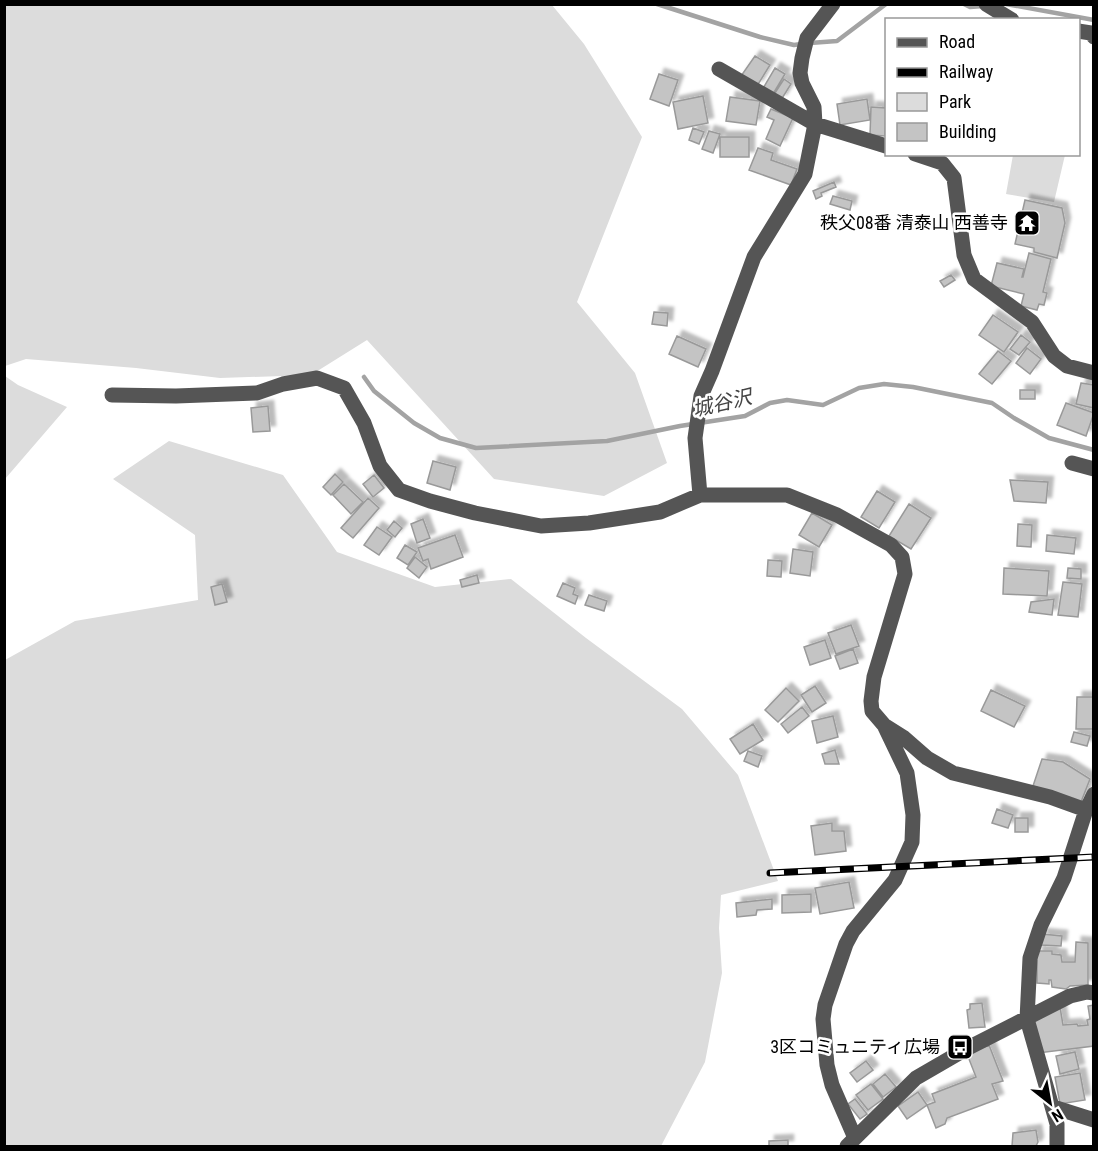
<svg xmlns="http://www.w3.org/2000/svg" width="1098" height="1151" font-family="'Roboto Condensed','Noto Sans JP',sans-serif">
<style>
.green{fill:#dcdcdc}
.lines{fill:none;stroke-linecap:round;stroke-linejoin:round}
.stream{stroke:#a3a3a3;stroke-width:4.5}
.building{fill:#c4c4c4;stroke:#999;stroke-width:1.5;filter:url(#shadow)}
.minor{stroke:#555;stroke-width:15}
.rail-casing{stroke:#000;stroke-width:7}
.rail{stroke:#fff;stroke-width:4.5;stroke-dasharray:14;stroke-linecap:butt}
.labels{text-anchor:middle;stroke-width:5;stroke-linejoin:round;paint-order:stroke}
.poi-label{font-size:18px;fill:#000;stroke:#fff;text-anchor:end}
.water-label{font-size:20px;font-style:italic;fill:#444;stroke:#fff}
</style>
<defs>
<filter id="shadow"><feDropShadow dx="5.5" dy="-5.5" stdDeviation="1.5" flood-color="#0004"/></filter>
</defs>
<rect width="100%" height="100%" fill="#fff"/>
<path class="green" d="M5,5H552L584,44L642,137L577,302L635,373L667,463L604,496L494,479L367,340L311,375L220,378L136,368L26,359L5,366Z
M1013,155H1065L1054,202L1006,194Z
M5,376L18,385L67,407L5,479Z
M169,441L283,475L337,552L435,587L511,579L586,638L682,709L738,775L778,881L721,895L719,928L722,973L705,1062L661,1146H5V660L75,621L198,600L195,535L113,479Z"/>
<g class="lines">
<path class="stream" d="M657,4L760,37L794,45L801,44
M964,4L970,7L984,6
M1006,4L1094,20
M810,43L837,41L886,4
M364,377L374,391L414,423L440,438L476,448L607,441L680,426L745,416L770,403L787,400L823,405L859,388L884,384L913,387L992,403L1014,418L1049,438L1094,450"/>
</g>
<path class="building" d="M755,56L770,65L757,86L741,76Z
M775,68L785,74L773,94L762,90Z
M659,74L678,80L669,106L650,99Z
M784,79L791,84L781,100L773,96Z
M703,96L708,123L678,129L673,102Z
M730,97L760,101L756,125L726,121Z
M867,99L870,120L840,125L837,104Z
M871,107L886,108L885,136L870,135Z
M771,109L793,118L780,146L766,139L774,120L767,117Z
M693,128L704,132L699,144L689,140Z
M709,131L720,134L713,153L702,149Z
M720,137H749V157H720Z
M758,148L773,153L771,160L797,169L791,185L749,170Z
M834,182L836,187L821,193L822,196L816,199L813,191Z
M833,196L852,201L850,210L830,204Z
M1025,200L1062,208L1065,223L1057,258L1034,252V248L1015,244Z
M1029,253L1051,259L1043,292L1047,293L1044,305L1039,304L1037,310L1021,306L1024,294L991,286L997,263L1024,269L1022,277H1023Z
M951,275L955,280L944,287L940,281Z
M654,312L668,313L667,326L652,324Z
M993,315L1018,332L1004,352L979,335Z
M1021,335L1030,342L1019,355L1010,349Z
M677,336L706,349L698,367L669,354Z
M1027,348L1041,359L1030,374L1016,363Z
M998,351L1011,361L992,384L979,374Z
M1081,383L1094,385V408L1076,404Z
M1020,390H1035V399H1020Z
M1066,403L1094,413L1086,436L1057,425Z
M268,406L270,431L253,432L251,408Z
M433,461L456,467L450,490L427,483Z
M335,474L343,482L331,495L323,487Z
M374,475L384,488L373,497L363,484Z
M1010,480L1048,482L1046,503L1014,501Z
M344,484L363,502L351,514L333,495Z
M877,491L895,502L879,528L861,517Z
M368,498L379,508L353,538L341,528Z
M909,504L931,518L911,549L889,536Z
M812,513L832,525L819,547L799,535Z
M423,519L430,538L417,543L411,524Z
M394,521L402,528L395,537L387,530Z
M1018,524L1032,525L1031,547L1017,546Z
M377,527L392,537L379,555L364,545Z
M455,535L463,557L431,569L428,559L423,561L418,548Z
M1047,535L1076,538L1074,554L1046,551Z
M405,545L417,552L408,565L397,558Z
M793,549L813,552L810,576L790,573Z
M415,557L427,567L419,578L407,568Z
M768,560L782,561L781,577L767,576Z
M1004,568L1049,571L1047,596L1003,594Z
M1068,568L1081,569V579L1067,578Z
M477,575L479,583L462,587L460,580Z
M1063,582L1082,584L1078,617L1058,615Z
M563,583L575,588L573,594L578,596L575,604L557,596Z
M222,584L227,602L215,605L211,587Z
M589,595L607,601L604,611L585,605Z
M1054,599L1052,615L1029,612L1031,602Z
M851,625L859,646L836,654L828,633Z
M825,640L831,658L810,665L804,647Z
M853,649L858,663L840,669L835,656Z
M815,686L826,703L812,712L801,695Z
M786,688L799,701L778,722L765,710Z
M991,690L1025,706L1014,727L981,711Z
M1077,697H1094V729H1076Z
M802,707L809,716L788,733L781,724Z
M833,716L838,737L817,743L812,721Z
M753,724L763,740L740,754L730,739Z
M1074,732L1090,736L1087,746L1071,742Z
M835,750L839,764H825L822,754Z
M748,751L762,756L758,767L744,761Z
M1042,759L1063,762L1090,779L1081,802L1033,786Z
M997,809L1013,815L1008,828L992,823Z
M1015,818H1028V832H1015Z
M832,823V831H844L846,851L815,855L811,826Z
M849,882L854,908L820,914L815,888Z
M811,894V912L782,913V895Z
M772,899V909L757,910L756,915L737,917L736,903Z
M1042,934L1062,936L1061,946L1041,945Z
M1076,942L1088,943V985L1070,986L1066,989L1052,987L1051,980H1049V984L1037,983V951H1052V954L1061,955L1062,962H1075Z
M982,1003L985,1027L969,1028L967,1010L970,1009V1004Z
M1094,1005V1046L1038,1053L1034,1019L1060,1007L1063,1025L1077,1024L1078,1026L1088,1025L1087,1020L1090,1019L1088,1006Z
M989,1045L1003,1081L992,1084L998,1099L947,1118L945,1124L936,1128L927,1105L935,1102L932,1094L976,1077L967,1054Z
M1075,1052L1079,1069L1060,1074L1056,1056Z
M866,1061L873,1070L857,1082L850,1073Z
M1080,1073L1085,1100L1060,1104L1055,1077Z
M885,1074L896,1087L883,1097L873,1084Z
M871,1084L883,1099L868,1110L856,1095Z
M918,1092L927,1105L907,1119L898,1106Z
M855,1099L867,1114L860,1119L848,1104Z
M1036,1130L1038,1142L1036,1146H1012L1013,1133Z
M788,1140V1146H769V1141Z"/>
<g class="lines">
<path class="minor" d="M986,4L1012,20
M1078,31L1091,33L1094,37
M719,69L815,124L886,146
M915,154L942,163L954,178L964,255L974,279L1032,322L1054,356L1067,366L1094,373
M112,395L176,396L257,393L283,384L317,378L344,388L364,423L380,466L399,490L430,501L475,513L541,526L589,523L660,512L700,495H787L837,515L891,545L902,557L905,574L874,677L871,701L872,711L884,725L907,773L913,815L912,842L895,880L853,931L846,944L825,1005L823,1019L827,1065L832,1085L855,1138
M1072,463L1094,469
M700,495L695,438L701,396L712,371L754,257L805,174L815,124L814,107L802,83L800,73L802,58L807,38L833,4
M884,725L903,737L927,758L953,773L1050,797L1086,810
M1053,1107L1094,1120
M847,1146L916,1078L966,1049L1070,996L1087,992L1094,993
M1057,1146V1124L1027,1019L1030,958L1041,925L1064,878L1086,810L1094,794"/>
<g class="rail-casing">
<path id="rail" d="M770,873L1094,857"/>
</g>
<use href="#rail" class="rail"/>
</g>
<defs>
<g id="temple-square" transform="scale(1.35)"><rect x="-9" y="-9" width="18" height="18" rx="4" fill="#000" stroke="#fff"/><path d="M0-6L5-2H3V0L6.5 2.5H4V6H1.5V3h-3V6H-4V2.5H-6.5L-3 0V-2H-5Z" fill="#fff"/></g>
<g id="bus-square" transform="scale(1.35)"><rect x="-9" y="-9" width="18" height="18" rx="4" fill="#000" stroke="#fff"/><path d="M-5-6H5V4H4V6H2V4H-2V6H-4V4H-5ZM-3.5-4V0h7V-4ZM-3.5 1.2v1.5H-2V1.2ZM2 1.2v1.5H3.5V1.2Z" fill="#fff"/></g>
</defs>
<g fill-rule="evenodd">
<use href="#temple-square" x="1027" y="223"/>
<use href="#bus-square" x="960" y="1047"/>
</g>
<g class="labels">
<g class="poi-label">
<text x="1008" y="229">秩父08番 清泰山 西善寺</text>
<text x="940" y="1053">3区コミュニティ広場</text>
</g>
<g class="water-label">
<text transform="translate(722 403) rotate(-13)" y="7">城谷沢</text>
</g>
</g>
<rect width="1098" height="1151" fill="none" stroke="#000000" stroke-width="12"/>
<rect x="885" y="18" width="195" height="138" fill="#ffffff" stroke="#999999" stroke-width="1.5"/>
<rect x="897" y="38" width="30" height="9" fill="#555555" stroke="#999999" stroke-width="1.5"/>
<text x="939" y="48" font-size="18" fill="#000000">Road</text>
<rect x="897" y="68" width="30" height="9" fill="#000000" stroke="#999999" stroke-width="1.5"/>
<text x="939" y="78" font-size="18" fill="#000000">Railway</text>
<rect x="897" y="93" width="30" height="18" fill="#dcdcdc" stroke="#999999" stroke-width="1.5"/>
<text x="939" y="108" font-size="18" fill="#000000">Park</text>
<rect x="897" y="123" width="30" height="18" fill="#c4c4c4" stroke="#999999" stroke-width="1.5"/>
<text x="939" y="138" font-size="18" fill="#000000">Building</text>
<g transform="translate(1050 1103) rotate(149)" stroke="#ffffff" stroke-width="4.5" paint-order="stroke">
<path d="M0-4.5L10 22L0 15L-10 22Z" fill="#000000"/>
<text y="-9" font-size="16" font-weight="bold" text-anchor="middle" fill="#000000">N</text>
</g>
</svg>
